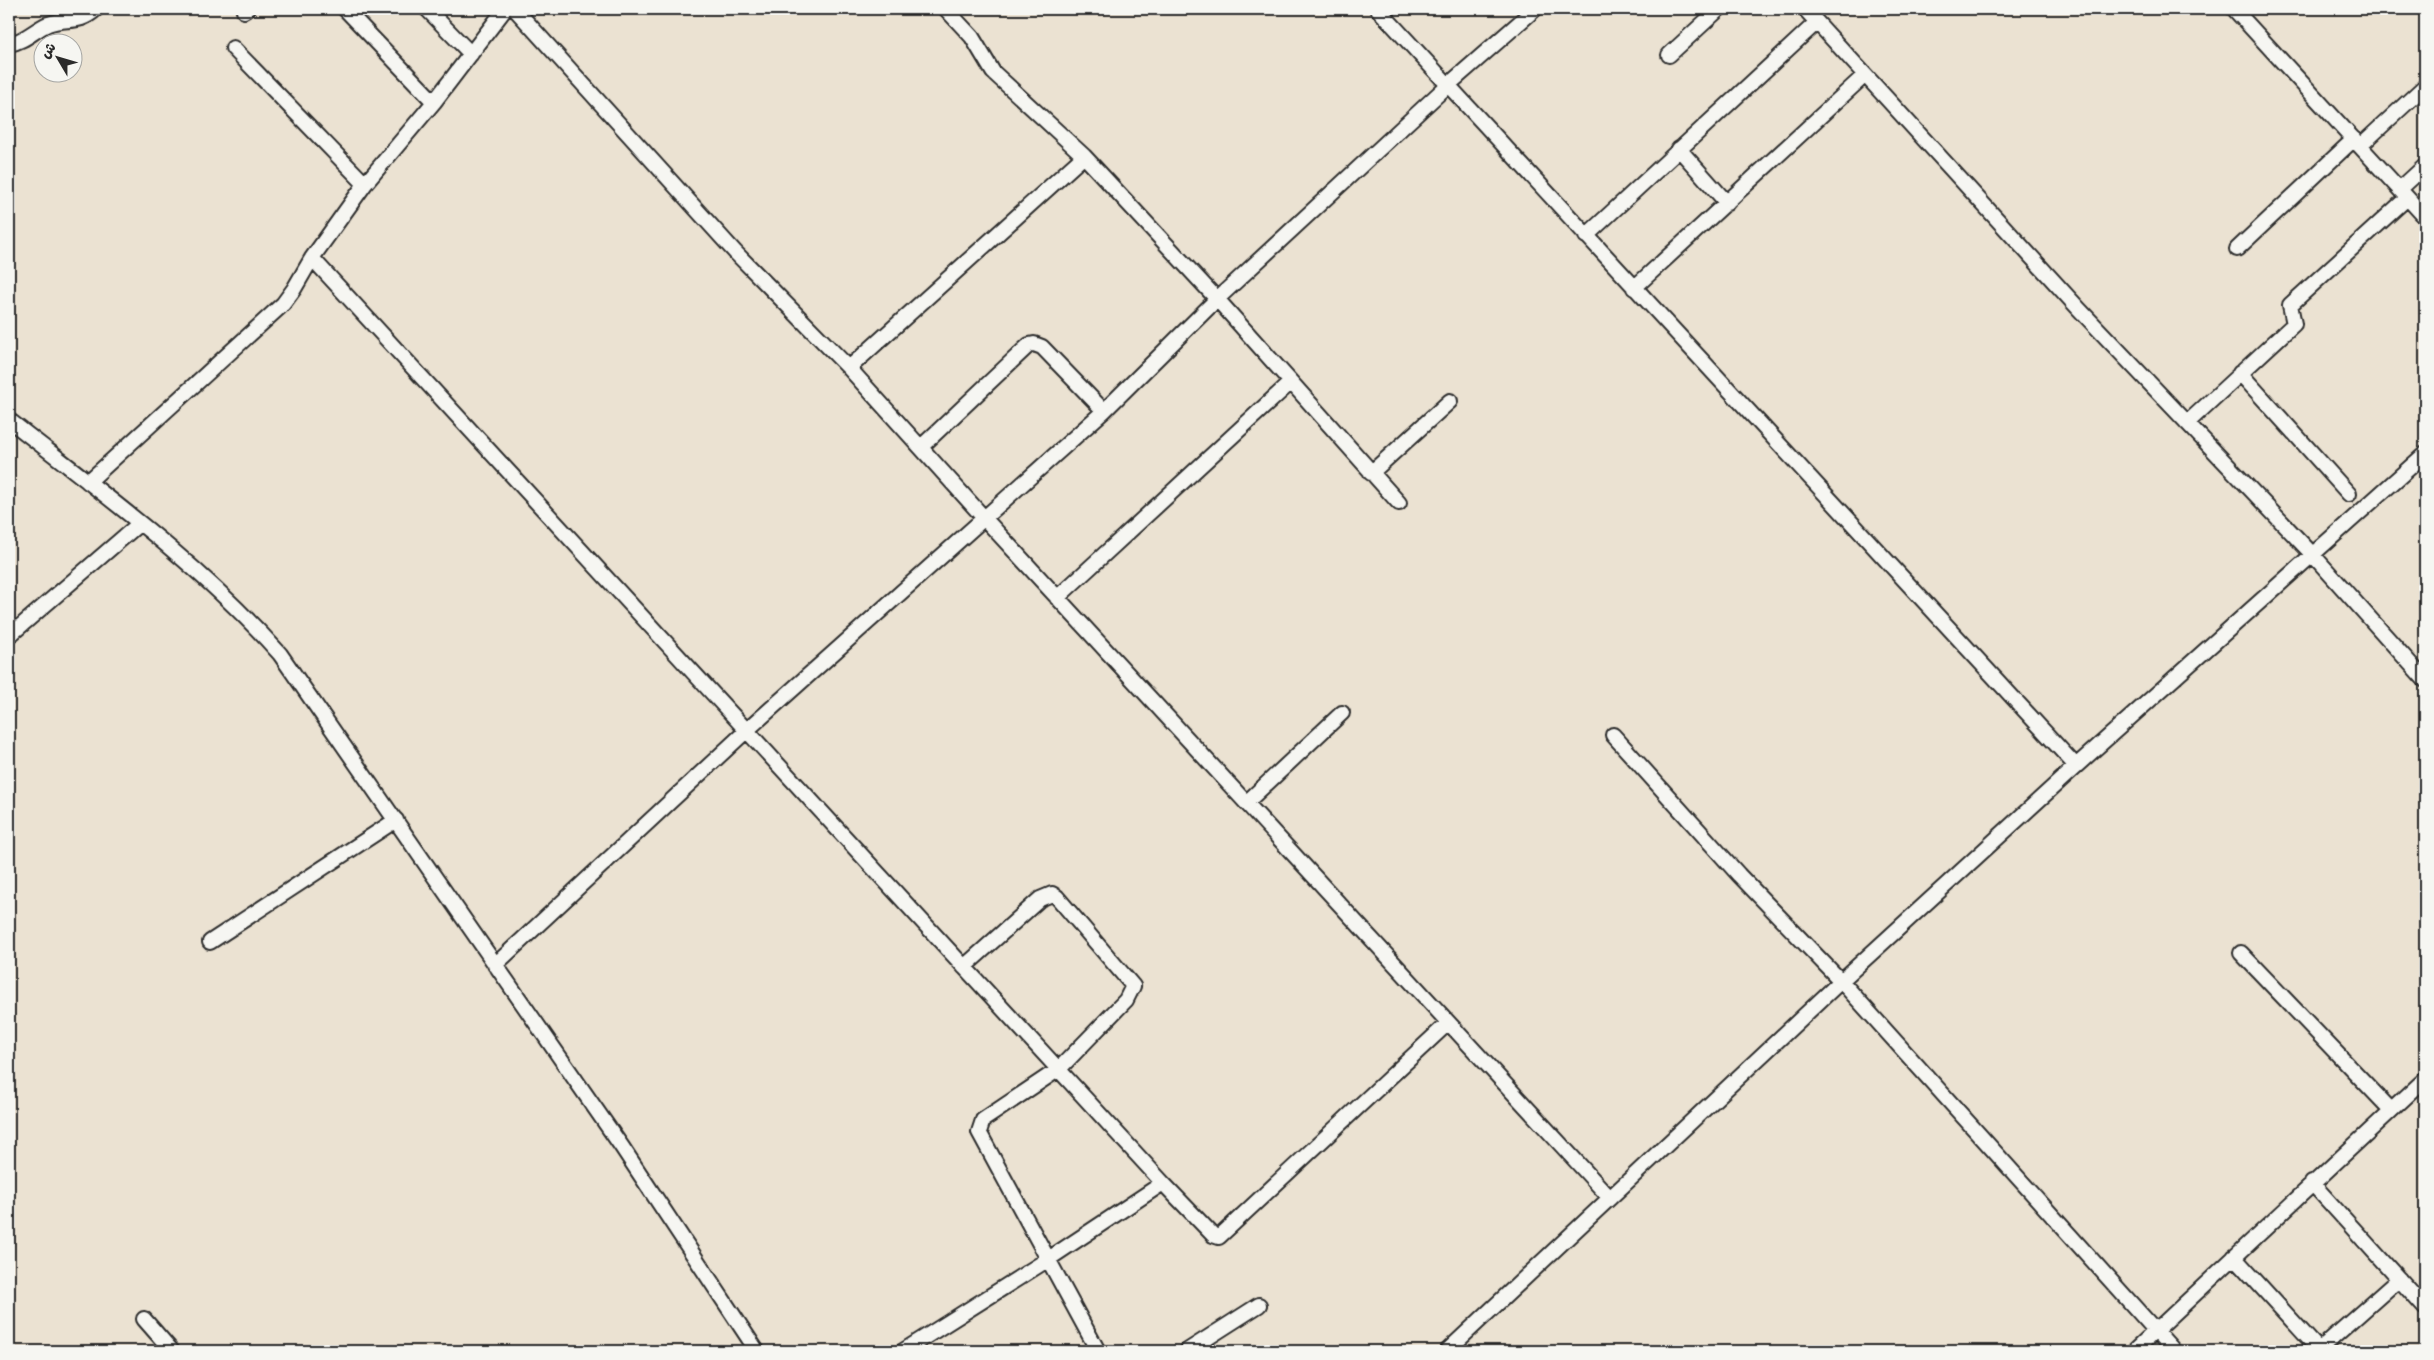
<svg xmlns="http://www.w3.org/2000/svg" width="2434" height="1360" font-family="Sriracha,'Playpen Sans Arabic',sans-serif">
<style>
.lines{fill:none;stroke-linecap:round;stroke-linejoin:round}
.minor-casing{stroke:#2b2b2b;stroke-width:18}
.minor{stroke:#f6f6f2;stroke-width:14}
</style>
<rect width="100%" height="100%" fill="#ebe2d2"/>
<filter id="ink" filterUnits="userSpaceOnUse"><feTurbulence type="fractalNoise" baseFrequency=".02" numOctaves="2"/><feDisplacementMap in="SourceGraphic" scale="10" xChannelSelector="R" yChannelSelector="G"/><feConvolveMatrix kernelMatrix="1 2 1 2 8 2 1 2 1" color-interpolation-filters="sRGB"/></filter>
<g filter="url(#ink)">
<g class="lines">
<g class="minor-casing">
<path id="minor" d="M345,9L434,102
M427,9L471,54
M515,9L735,252L849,368L985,519L1610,1198
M946,9L972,37L993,72L1084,156L1217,299L1399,503
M1378,9L2076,766
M1805,9L2079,309L2313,555L2425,680
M2234,9L2425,217
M244,11L247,9
M9,44C24,42 34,30 48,24C67,17 79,25 96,9
M233,48L365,184
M1669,55L1719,9
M2360,146L2425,86
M1679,149L1727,203
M2400,189L2425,166
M1586,236L1817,22
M2237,249L2354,139
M312,258L1163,1183L1047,1260L903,1351
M1634,288L1865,75
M849,368L1084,156
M2240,373L2349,494
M9,420C102,493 201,565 280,654L622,1147L757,1351
M2187,423L2294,324L2290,305L2407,198
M921,447L1029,345L1034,344L1042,347L1104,411
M1371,473L1450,401
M88,482L283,304L294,289L312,258L365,184L434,102L505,9
M1057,598L1290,383
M9,636L140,523
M1613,735L1739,875L1841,981L2174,1351
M1247,802L1342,713
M210,942L396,820
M2241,953L2391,1110
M495,965L746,731L1104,411L1217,299L1447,86L1535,9
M964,967L1040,899L1052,894L1057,897L1133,986L1126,1000L1059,1069L983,1120L979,1132L1098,1351
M1163,1183L1213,1235L1219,1237L1448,1023
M2312,1183L2425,1308
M2234,1257L2320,1351
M144,1319L172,1351
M2319,1350L2399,1279
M1187,1351L1259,1305
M1447,1351L1841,981L2076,766L2425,454
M2134,1351L2425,1079"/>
</g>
<use href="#minor" class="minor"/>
</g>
</g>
<rect width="2434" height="1360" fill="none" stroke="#f6f6f2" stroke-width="30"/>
<rect x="15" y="15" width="2404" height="1330" fill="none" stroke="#2b2b2b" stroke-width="2" filter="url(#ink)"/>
<g transform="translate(58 58) rotate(308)"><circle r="24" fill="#f6f6f2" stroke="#a5a5a2"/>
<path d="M0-4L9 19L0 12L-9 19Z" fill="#2b2b2b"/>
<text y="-8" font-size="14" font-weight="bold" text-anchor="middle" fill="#2b2b2b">ش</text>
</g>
</svg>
